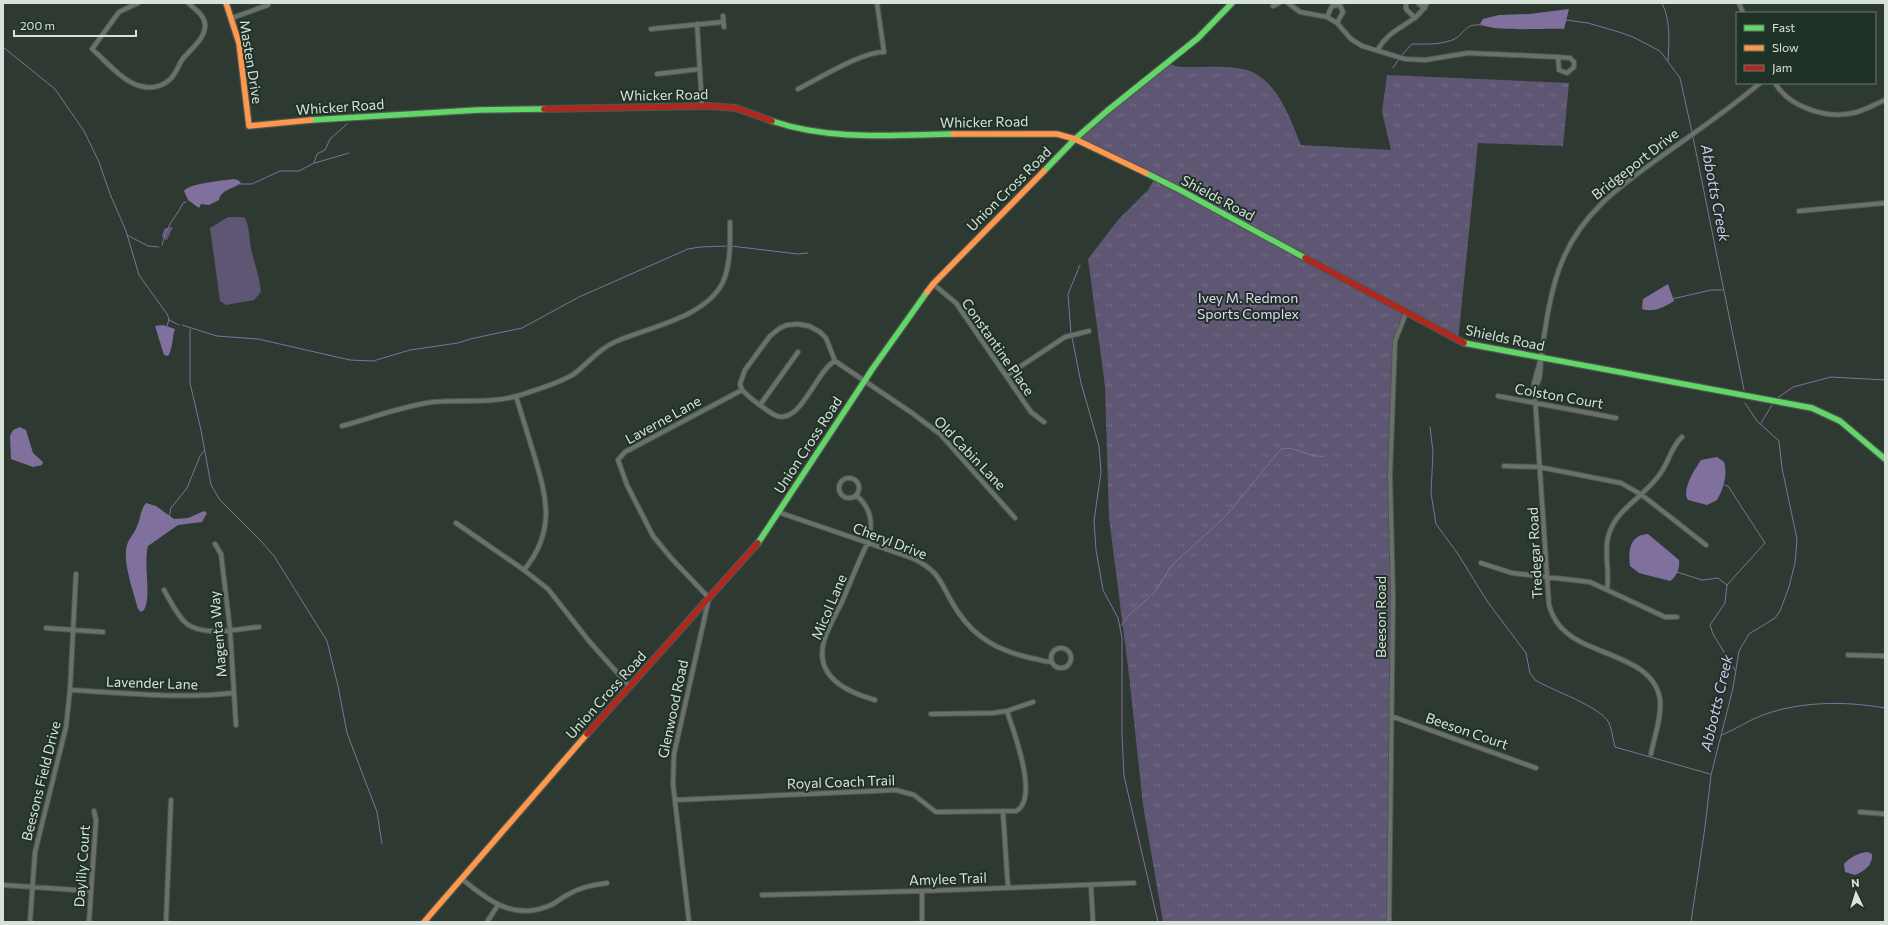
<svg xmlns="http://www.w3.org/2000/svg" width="1888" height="925" font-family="Commissioner,sans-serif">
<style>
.green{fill:#5f5673}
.wetland{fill:url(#wetland-marsh)}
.park{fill:url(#park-tufts)}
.water{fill:#80709d}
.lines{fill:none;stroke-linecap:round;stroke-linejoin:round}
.stream{stroke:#80709d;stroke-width:1}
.street-casing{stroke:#4d5651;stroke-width:6}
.fast-casing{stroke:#4d5651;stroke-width:8}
.slow-casing{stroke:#4d5651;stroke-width:8}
.jam-casing{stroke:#4d5651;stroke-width:8}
.street{stroke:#6a716d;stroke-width:4}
.fast{stroke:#63d668;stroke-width:5.5}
.slow{stroke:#ff974d;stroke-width:5.5}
.jam{stroke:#b3261e;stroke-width:5.5}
.labels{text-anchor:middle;stroke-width:4;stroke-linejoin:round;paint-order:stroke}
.street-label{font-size:14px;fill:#d7e2db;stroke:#203227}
.park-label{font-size:14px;fill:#e1d7f6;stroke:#203227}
.water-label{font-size:15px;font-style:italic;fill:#d7c7f5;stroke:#203227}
</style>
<defs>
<pattern id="wetland-marsh" width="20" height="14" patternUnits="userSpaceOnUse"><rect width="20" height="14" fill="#5f5673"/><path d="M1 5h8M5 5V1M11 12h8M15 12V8" fill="none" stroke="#756e86"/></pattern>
<pattern id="park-tufts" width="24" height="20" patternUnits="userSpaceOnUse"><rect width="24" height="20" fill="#5f5673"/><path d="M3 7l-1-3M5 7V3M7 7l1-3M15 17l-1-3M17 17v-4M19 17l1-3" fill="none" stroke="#756e86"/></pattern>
</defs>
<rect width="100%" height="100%" fill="#2e3932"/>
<path class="green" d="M228,217H241L245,218C250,228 249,239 251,249C255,265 259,275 261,292L254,300L226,305L220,301L210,228Z"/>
<path class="wetland" d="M171,227H173L167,240L164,239L162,236L164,229Z"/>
<path class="park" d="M1169,62C1175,68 1183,67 1192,67C1210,67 1232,65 1250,71C1279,83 1290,119 1301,145L1391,150L1382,112L1387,75L1569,83L1563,146L1478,143L1458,341L1406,314L1395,341L1390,476L1393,596L1389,922H1163L1143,805L1129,675L1109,518L1105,386L1088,259L1118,220L1148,190L1155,178L1075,139Z"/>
<path class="water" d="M1569,9L1564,29C1547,28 1492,32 1480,24L1483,19L1499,15L1529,14Z
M233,179L238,180L241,183C234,189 221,189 219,200L209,205L201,204L199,208L188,200L184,191C190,183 222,181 233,179Z
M1668,284L1674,301C1664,307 1654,313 1642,309L1643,299Z
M163,325L175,329C172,337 173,349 168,356L164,355L155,326Z
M20,427L26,430L33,453L43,462L42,465L33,467L11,459L10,436L13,430Z
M1717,457L1724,462C1728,475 1723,489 1717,500L1707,505L1688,500C1681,490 1695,469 1701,460Z
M146,503L156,506L174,519L188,518L204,511L207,513L202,522L178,525L148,546C143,565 152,596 144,610L141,612L138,609C134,593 122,562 127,545C129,538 135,533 137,526C141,518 140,510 146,503Z
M1648,534L1679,560C1680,568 1677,577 1670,581L1639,573L1630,566C1628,550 1630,535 1648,534Z
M1868,852L1872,854C1873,865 1865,871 1855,875L1845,872L1844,864C1850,857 1858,853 1868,852Z"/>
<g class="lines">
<path class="stream" d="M1662,3C1671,21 1669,42 1668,61
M1566,20L1588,23L1619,32L1633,37L1660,51L1680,78L1692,132
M3,47L55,89L84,131L99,162L110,194L126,231L139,275L167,314L169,319L167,326
M1401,56L1412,44C1424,44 1437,45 1449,41C1466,37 1461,23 1481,25
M1393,68L1399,59
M1693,137L1744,390
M315,163L349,153
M240,184H252L280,171H299L314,163L317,154L325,150L330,139L347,124
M127,235L148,246L159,247
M162,245C164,240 164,235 167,230C171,220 179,213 183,203L186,202
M731,246L798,254L808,253
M1672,299L1711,290H1723
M169,320L179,325
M182,325L217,336L258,339L350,360L373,361L410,350L458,343L470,339L522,328L579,297L688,249L700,247L728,246
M190,329V383L201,430L211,485L220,500L260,540L274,556L327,641L338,686L347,733L377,812L382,844
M1071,334L1068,294L1080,265
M1072,337L1081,383L1099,446L1101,472L1094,521L1096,550L1103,590L1118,618L1122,638V735L1124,776L1158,922
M1776,399L1793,387L1831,377L1885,380
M1761,423L1772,405
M1430,427L1433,452L1431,493L1436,524L1458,554L1487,601L1526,653L1530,673L1535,680C1551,690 1602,707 1609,723C1612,730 1613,740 1615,747L1710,774
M1724,485L1728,486L1765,543L1727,585L1725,603L1710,625L1713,634L1735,670
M169,517L171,508L187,488L200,456L204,451
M1677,572L1702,580L1718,578L1727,585
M1120,627L1129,615L1154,593L1172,565L1226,516L1280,450C1290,443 1310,459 1325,456
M1722,735C1736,729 1749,720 1763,715C1801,701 1846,701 1885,708
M1691,922L1705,827L1711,775L1733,688L1739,651L1749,634L1775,618L1780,611L1789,587L1795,563L1797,539L1782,468L1779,441L1757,421L1745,403"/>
<g class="street-casing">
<path id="street" d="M138,3L119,12L92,49C106,61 122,81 140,86C154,90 168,85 175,73C178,69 179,64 182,60C190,49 206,39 205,24C204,15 195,9 188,3
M1288,3L1300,12L1327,17L1337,23L1351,39L1362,46L1405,59L1425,60L1468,53L1558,57L1570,58L1574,62V67L1567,73L1559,70L1558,57
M1406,3V9L1415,18
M1418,3L1425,8
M1739,3L1743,13
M1273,6L1279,3
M723,16L724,27
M1327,17L1332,6L1340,5L1343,12L1337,23
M232,18L268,5
M697,24L702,106
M651,29L723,22
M1378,49C1392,25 1415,26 1427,3
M657,74L700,69
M1775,83C1789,107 1826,119 1853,113C1864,111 1875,104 1885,100
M798,89C820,78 861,52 884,52L877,3
M1799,211L1885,203
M933,284L956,303L1031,412L1044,422
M1541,358L1534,383L1549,605C1552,616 1558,626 1567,633C1594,656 1655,658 1660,700C1662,717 1654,737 1651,754
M835,361C816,371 801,424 777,416C771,414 766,409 761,406C754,401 748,396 742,390L740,384L745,370L770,336L780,328L787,325L798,324L809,326L820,332L826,338L835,361L912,413L940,434L1015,518
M1006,376L1065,337L1089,331
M1535,387C1542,379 1540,367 1541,358C1545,328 1551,284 1564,257C1583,214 1615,190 1652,163C1688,137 1726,112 1760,83
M516,396C522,416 528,435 534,455C547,498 556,531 524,570
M1498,396L1616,418
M760,405L798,352
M342,426C372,418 402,406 433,402C461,399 489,404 517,396C535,390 558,384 574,374C588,363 600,348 617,341C650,327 706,317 723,282C731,263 730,242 730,222
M1504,466L1539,467L1621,483L1642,495L1706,545
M839 488a10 10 0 1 1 20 0a10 10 0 1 1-20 0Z
M856,495C871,508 873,521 869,540C859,560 851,581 842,602C836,614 828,627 824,641C814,677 847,692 875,700
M778,512L912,558C944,573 940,586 958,612C976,639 1000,651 1031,658C1038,659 1045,662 1052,662
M456,523L524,570L548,589L589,641L629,686
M215,544L221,554L230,629L236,725
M1481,563L1512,573L1590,582L1665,617H1677
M1607,589C1610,572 1604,554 1608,537C1615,508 1647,496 1662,471C1670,459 1671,447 1682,437
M164,590C171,602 177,616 187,624C205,637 238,629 259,627
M46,628L103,632
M1051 658a10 10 0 1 1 20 0a10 10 0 1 1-20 0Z
M1848,655L1885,656
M70,690C125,693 179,699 233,693
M931,714L993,713L1007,711L1033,702
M1391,716L1536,768
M675,800L896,790L914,795L936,812L1016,811C1040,799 1013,730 1007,711
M1003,812L1008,888
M1860,812L1885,814
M462,879C490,902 516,922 553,904C558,901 563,897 569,894C581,887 593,885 607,883
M3,885L91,891
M1091,886L1093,922
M922,891V922
M762,895L922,891L1134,883
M30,922L35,852L66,727L70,690L76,574
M89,922L96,820L94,811
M166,922L171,800
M487,922L498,905
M689,922L673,784L674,754L709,598L672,559L653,536L627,485L618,460L625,452L742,390
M1389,922L1393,596L1390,476L1395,341L1406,313"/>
</g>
<g class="fast-casing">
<path id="fast" d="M311,120L478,110L544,109
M772,121C831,141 893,135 953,134
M1044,171L1075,139L1107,111L1198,38L1232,3
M1146,173L1180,190L1305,258
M1464,343L1812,408L1840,421L1885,459
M758,543L873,368L927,292"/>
</g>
<g class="slow-casing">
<path id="slow" d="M226,3L239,43L249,126L311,120
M953,134H1057L1075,139L1146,173
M927,292L933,284L1044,171
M424,922L587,734"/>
</g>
<g class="jam-casing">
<path id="jam" d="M544,109L709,106L736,108L772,121
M1305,258L1464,343
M587,734L758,543"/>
</g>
<use href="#street" class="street"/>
<use href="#fast" class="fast"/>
<use href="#slow" class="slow"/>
<use href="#jam" class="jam"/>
</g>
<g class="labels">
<g class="street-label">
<text transform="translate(251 62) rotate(81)" y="5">Masten Drive</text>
<text transform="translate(664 95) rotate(-1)" y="5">Whicker Road</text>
<text transform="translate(340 107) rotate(-4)" y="5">Whicker Road</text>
<text transform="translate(984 122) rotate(-1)" y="5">Whicker Road</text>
<text transform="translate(1635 164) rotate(-38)" y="5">Bridgeport Drive</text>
<text transform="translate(1009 189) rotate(-45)" y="5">Union Cross Road</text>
<text transform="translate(1218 198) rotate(28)" y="5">Shields Road</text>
<text transform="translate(1505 338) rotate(12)" y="5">Shields Road</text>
<text transform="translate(998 347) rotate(55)" y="5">Constantine Place</text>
<text transform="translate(1559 396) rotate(10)" y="5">Colston Court</text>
<text transform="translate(663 420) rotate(-29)" y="5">Laverne Lane</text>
<text transform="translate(808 445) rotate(-57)" y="5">Union Cross Road</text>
<text transform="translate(970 453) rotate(46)" y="5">Old Cabin Lane</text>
<text transform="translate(890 541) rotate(21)" y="5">Cheryl Drive</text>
<text transform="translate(1535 553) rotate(-93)" y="5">Tredegar Road</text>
<text transform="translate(829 607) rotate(-67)" y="5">Micol Lane</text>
<text transform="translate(1381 617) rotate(-90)" y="5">Beeson Road</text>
<text transform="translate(218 634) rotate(-95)" y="5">Magenta Way</text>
<text transform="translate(152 683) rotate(2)" y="5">Lavender Lane</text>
<text transform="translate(606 695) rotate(-48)" y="5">Union Cross Road</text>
<text transform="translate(673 709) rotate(-78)" y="5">Glenwood Road</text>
<text transform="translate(1467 731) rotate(19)" y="5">Beeson Court</text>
<text transform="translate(41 781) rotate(-76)" y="5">Beesons Field Drive</text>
<text transform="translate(841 782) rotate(-2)" y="5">Royal Coach Trail</text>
<text transform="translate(82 866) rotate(-86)" y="5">Daylily Court</text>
<text transform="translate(948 879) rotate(-2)" y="5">Amylee Trail</text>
</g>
<g class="park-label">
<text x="1248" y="303">Ivey M. Redmon<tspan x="1248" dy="16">Sports Complex</tspan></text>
</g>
<g class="water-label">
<text transform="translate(1715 193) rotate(79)" y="5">Abbotts Creek</text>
<text transform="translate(1717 703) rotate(-77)" y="5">Abbotts Creek</text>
</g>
</g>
<rect width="1888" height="925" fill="none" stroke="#d7e2db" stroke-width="8"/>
<rect x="1736" y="12" width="140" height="72" fill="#203227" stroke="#69786f"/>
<rect x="1744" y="25" width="20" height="6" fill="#63d668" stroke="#69786f"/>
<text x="1772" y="32" font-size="12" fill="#d7e2db">Fast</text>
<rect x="1744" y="45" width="20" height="6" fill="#ff974d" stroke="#69786f"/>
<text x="1772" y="52" font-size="12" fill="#d7e2db">Slow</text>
<rect x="1744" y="65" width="20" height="6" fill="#b3261e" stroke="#69786f"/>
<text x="1772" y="72" font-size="12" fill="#d7e2db">Jam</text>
<g transform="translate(1856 893) rotate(356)" stroke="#203227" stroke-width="3" paint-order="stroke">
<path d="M0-3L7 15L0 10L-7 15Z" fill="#d7e2db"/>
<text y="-6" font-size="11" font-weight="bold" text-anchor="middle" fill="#d7e2db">N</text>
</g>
<path d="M14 30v6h122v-6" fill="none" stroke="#d7e2db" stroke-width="2"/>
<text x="20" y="30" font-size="12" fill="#d7e2db" stroke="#203227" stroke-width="3" paint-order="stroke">200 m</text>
</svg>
